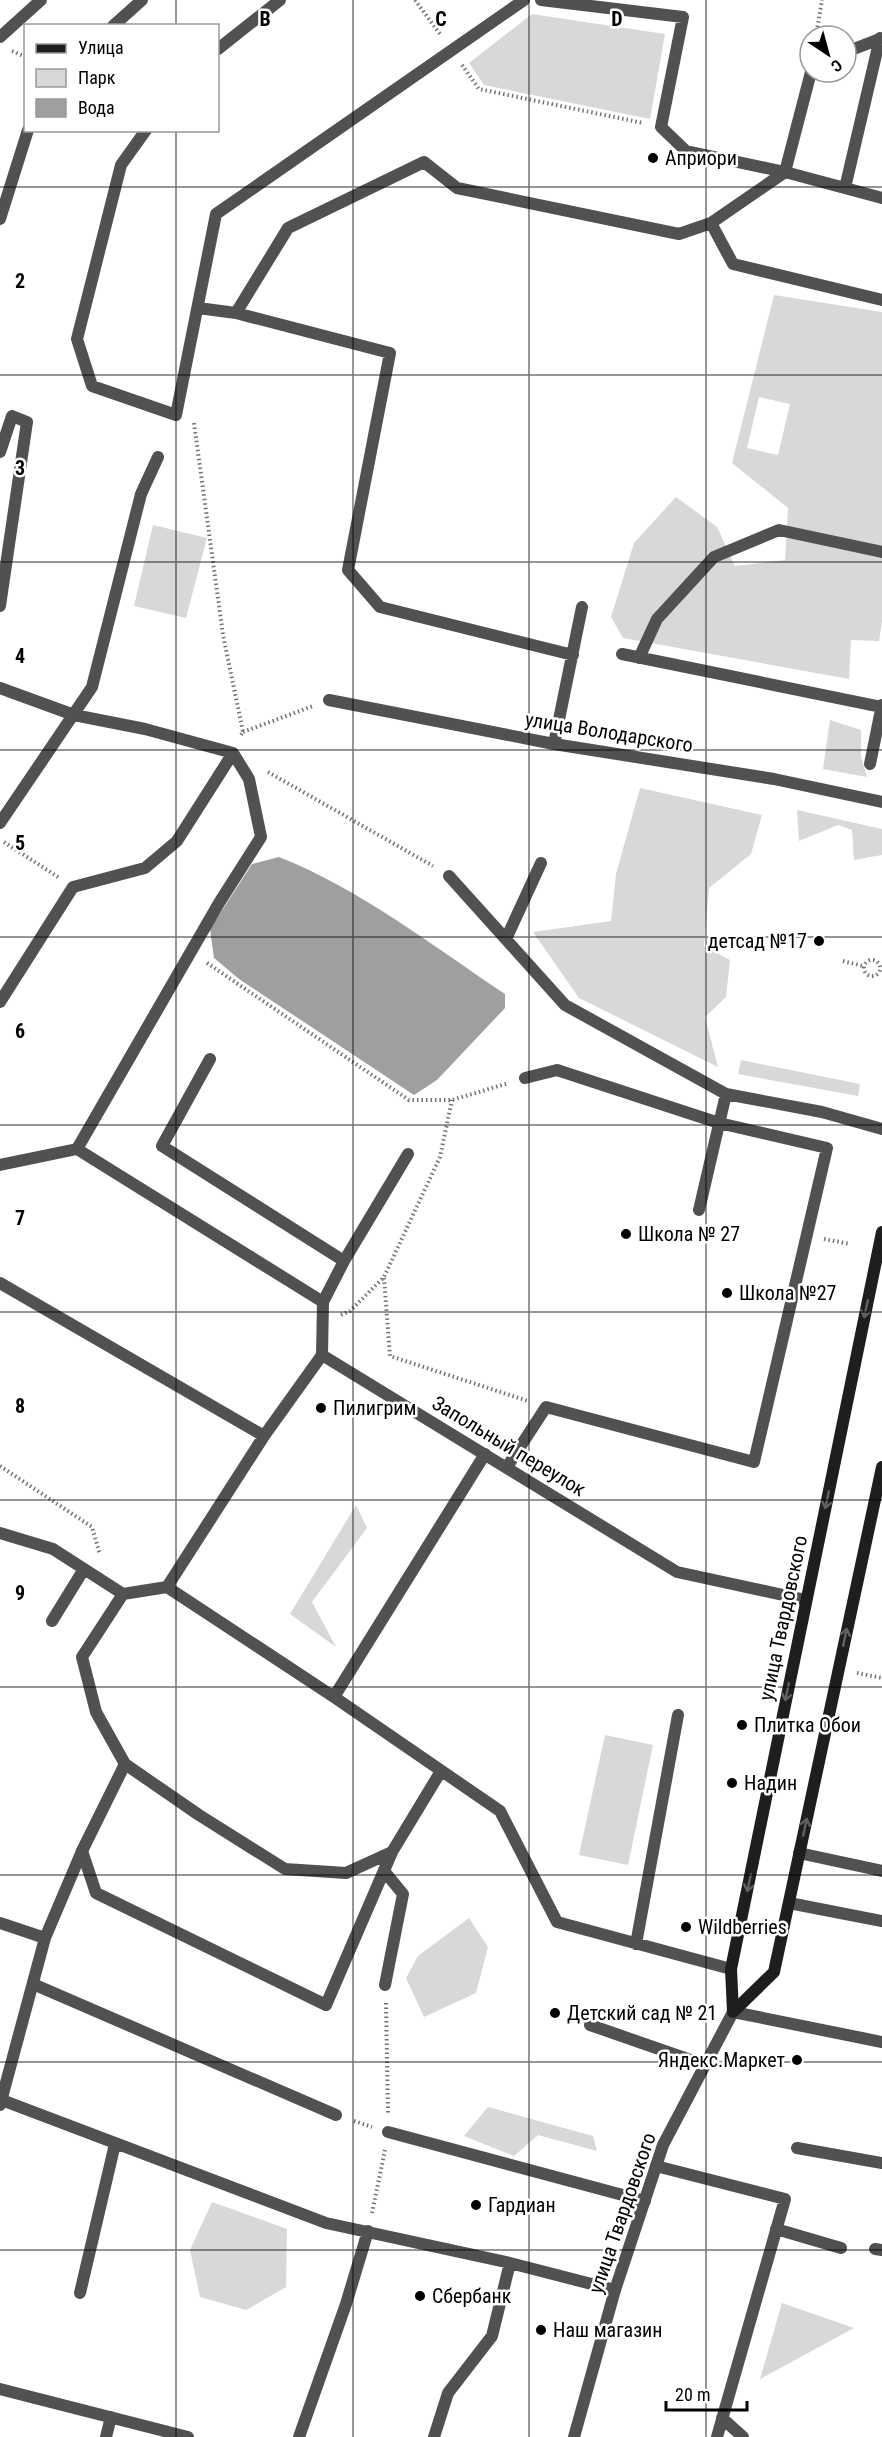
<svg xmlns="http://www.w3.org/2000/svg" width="882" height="2437" font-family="'Roboto Condensed',sans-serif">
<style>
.green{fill:#d8d8d8;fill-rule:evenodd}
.water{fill:#9f9f9f}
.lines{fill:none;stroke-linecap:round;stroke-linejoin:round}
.path{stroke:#737373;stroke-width:4;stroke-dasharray:1.5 3;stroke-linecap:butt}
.lane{stroke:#515151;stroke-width:12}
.street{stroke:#515151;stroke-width:12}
.secondary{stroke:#1e1e1e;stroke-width:12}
.oneway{stroke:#626262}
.grid{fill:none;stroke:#000;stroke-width:1.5;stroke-opacity:0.55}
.poi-dot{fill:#000;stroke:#fff;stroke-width:2}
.labels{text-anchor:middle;stroke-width:5;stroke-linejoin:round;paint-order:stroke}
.poi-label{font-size:20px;fill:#000;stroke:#fff;text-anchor:start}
.street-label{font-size:20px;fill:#000;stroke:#fff}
.grid-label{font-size:20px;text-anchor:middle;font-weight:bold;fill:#000;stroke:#fff;stroke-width:5;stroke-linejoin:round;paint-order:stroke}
</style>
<rect width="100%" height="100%" fill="#fff"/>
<path class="green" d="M532,14L665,34L650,119L484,85L469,63Z
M774,295L882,312V622L879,641L851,640L849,679L623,638L611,617L634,543L676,497L717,527L735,566L785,560L788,508L732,463ZM759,397L790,404L778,455L747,448Z
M153,525L207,538L186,618L134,606Z
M830,720L861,730V757L867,777L823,769Z
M640,788L762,815L751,854L709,888L704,946L730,960L726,997L705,1017L718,1067L579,998L533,932L611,921L616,874Z
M797,810L882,829V855L854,860L852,830L838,825L799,841Z
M741,1060L860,1084L858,1096L738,1074Z
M356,1505L367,1528L312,1602L336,1647L290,1614Z
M605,1735L653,1745L628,1865L579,1855Z
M469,1918L488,1947L476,1993L424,2017L406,1978L418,1956Z
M488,2107L593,2136L597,2151L538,2135L514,2156L464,2136Z
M212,2202L287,2229L286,2287L246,2310L200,2297L190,2250Z
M782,2303L854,2328L760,2379Z"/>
<path class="water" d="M279,857C360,889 433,946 505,994V1008L437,1080L414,1095L239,979L214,958L210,929L252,864Z"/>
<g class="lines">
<path class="path" d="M415,0L440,34
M816,36L822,0
M12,51L26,57
M462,65L479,89L643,123
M194,423L223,635L243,732L241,735
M243,732L313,706
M268,772L433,866
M4,842L58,877
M864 968a8 8 0 1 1 16 0a8 8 0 1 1-16 0Z
M843,961L863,966
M207,963L409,1100H452L509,1083
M824,1239L850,1244
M384,1278L390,1356L528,1401
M341,1315L350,1311L384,1277L440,1157L452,1100
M0,1466L92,1527L100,1555
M857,1673L882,1678
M386,2003L388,2113
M354,2121L372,2127
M372,2213L385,2150"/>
<path class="lane" d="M541,0L683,17L661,127L686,151L785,172L882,198
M113,26L142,0
M0,37L41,0
M218,49L280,0
M846,52L882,38
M146,130L121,165L77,339L92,386L176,415L216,214L524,0
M845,188L880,38
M0,219L28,130
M711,223L733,264L882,300
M198,308L236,313L390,353L348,570L380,607L573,655
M236,313L288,228L424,162L457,188L679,234L711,223L785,172L811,72
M0,452L12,416L27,422L0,606
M622,654L882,707
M639,658L657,619L714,557L779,530L882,552
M0,688L74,715L145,729L233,753L249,779L261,837L219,903L77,1149
M554,744L582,607
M870,764L882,705
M0,823L92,687L141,494L158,457
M449,876L565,1005L726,1094L822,1112L882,1129
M506,939L541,863
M0,1002L73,887L145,868L177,841L233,753
M210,1059L162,1146L344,1261L323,1302
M699,1210L726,1094
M344,1261L408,1154
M0,1283L264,1436
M322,1355L264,1436L167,1587L334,1697L500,1811L557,1922L731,1969
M507,1467L546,1407L754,1462L827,1148L719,1123L557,1070L525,1078
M0,1533L53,1549L123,1594L167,1587
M123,1594L82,1657L96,1712L125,1764L199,1815L285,1869L346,1873L392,1852L441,1771
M52,1621L84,1569
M334,1697L485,1454
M82,1851L96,1893L326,2005L392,1852
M799,1853L882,1871
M384,1871L403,1894L385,1985
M789,1903L882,1921
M636,1944L678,1715
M33,1984L336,2115
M590,2025L705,2065
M2,2100L326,2223L510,2263L615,2290
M388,2132L645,2201
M797,2148L882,2163
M656,2166L785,2199L717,2437
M776,2229L841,2248
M875,2249L882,2250
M80,2293L115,2144
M0,2389L188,2437
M722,2418L743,2437
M106,2437L111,2417
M299,2437L346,2304L368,2231
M434,2437L448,2393L492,2336L510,2263"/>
<path class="street" d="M329,700L554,744L774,779L882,802
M0,1165L77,1149L323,1302L322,1355L677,1572L806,1600
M0,1923L45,1938
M0,2105L45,1938L82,1851L125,1764
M574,2437L615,2290L663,2145L733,2012L882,2042"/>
<path class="secondary" d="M733,2012L731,1969L882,1232
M733,2012L774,1972L882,1467"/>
</g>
<defs><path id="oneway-shaft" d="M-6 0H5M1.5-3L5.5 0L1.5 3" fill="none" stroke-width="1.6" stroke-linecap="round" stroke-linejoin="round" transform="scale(1.5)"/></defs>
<g class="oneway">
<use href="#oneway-shaft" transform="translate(866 1309) rotate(102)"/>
<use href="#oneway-shaft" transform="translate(827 1500) rotate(102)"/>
<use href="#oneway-shaft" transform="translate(845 1637) rotate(-78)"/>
<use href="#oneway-shaft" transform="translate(787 1692) rotate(102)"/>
<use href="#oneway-shaft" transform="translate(805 1827) rotate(-78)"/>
<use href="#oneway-shaft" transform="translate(749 1883) rotate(102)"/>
</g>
<path class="grid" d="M176,0V26M353,0V2437M529,0V2437M706,0V2437M176,130V2437M0,187H882M0,375H882M0,562H882M0,750H882M0,937H882M0,1125H882M0,1312H882M0,1500H882M0,1687H882M0,1875H882M0,2062H882M0,2250H882"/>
<g class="poi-dot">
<circle cx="653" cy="158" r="6"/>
<circle cx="819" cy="941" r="6"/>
<circle cx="626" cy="1234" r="6"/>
<circle cx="727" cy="1293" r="6"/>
<circle cx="321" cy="1408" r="6"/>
<circle cx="742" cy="1725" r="6"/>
<circle cx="732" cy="1783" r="6"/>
<circle cx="686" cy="1927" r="6"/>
<circle cx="555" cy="2013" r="6"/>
<circle cx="797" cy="2060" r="6"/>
<circle cx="476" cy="2205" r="6"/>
<circle cx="420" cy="2296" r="6"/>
<circle cx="541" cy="2330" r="6"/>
</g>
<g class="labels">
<g class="poi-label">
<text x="665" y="165">Априори</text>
<text x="807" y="948" text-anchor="end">детсад №17</text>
<text x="638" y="1241">Школа № 27</text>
<text x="739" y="1300">Школа №27</text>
<text x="333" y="1415">Пилигрим</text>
<text x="754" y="1732">Плитка Обои</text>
<text x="744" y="1790">Надин</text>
<text x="698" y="1934">Wildberries</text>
<text x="567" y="2020">Детский сад № 21</text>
<text x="785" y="2067" text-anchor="end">Яндекс.Маркет</text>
<text x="488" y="2212">Гардиан</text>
<text x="432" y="2303">Сбербанк</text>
<text x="553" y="2337">Наш магазин</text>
</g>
<g class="street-label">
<text transform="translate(609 732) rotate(9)" y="7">улица Володарского</text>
<text transform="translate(509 1446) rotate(31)" y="7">Запольный переулок</text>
<text transform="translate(783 1618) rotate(-78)" y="7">улица Твардовского</text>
<text transform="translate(622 2213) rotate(-71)" y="7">улица Твардовского</text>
</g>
</g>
<g class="grid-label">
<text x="265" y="26">B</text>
<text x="441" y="26">C</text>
<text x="617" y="26">D</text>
<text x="20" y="288">2</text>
<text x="20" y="475">3</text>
<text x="20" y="663">4</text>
<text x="20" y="850">5</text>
<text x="20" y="1038">6</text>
<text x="20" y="1225">7</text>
<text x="20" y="1413">8</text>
<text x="20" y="1600">9</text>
</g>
<rect x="24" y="24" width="195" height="108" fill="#ffffff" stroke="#999999" stroke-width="1.5"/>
<rect x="36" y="44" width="30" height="9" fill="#1e1e1e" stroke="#999999" stroke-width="1.5"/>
<text x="78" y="54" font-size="18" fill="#000000">Улица</text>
<rect x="36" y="69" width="30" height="18" fill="#d8d8d8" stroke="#999999" stroke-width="1.5"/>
<text x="78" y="84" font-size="18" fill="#000000">Парк</text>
<rect x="36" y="99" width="30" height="18" fill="#9f9f9f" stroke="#999999" stroke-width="1.5"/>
<text x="78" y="114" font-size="18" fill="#000000">Вода</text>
<g transform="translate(828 54) rotate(144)"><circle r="28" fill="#ffffff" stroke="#999999" stroke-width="1.5"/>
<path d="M0-4.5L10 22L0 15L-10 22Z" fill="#000000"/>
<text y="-9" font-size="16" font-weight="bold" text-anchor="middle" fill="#000000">С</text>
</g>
<path d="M666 2401v9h81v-9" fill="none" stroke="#000000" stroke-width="3"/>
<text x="675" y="2401" font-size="18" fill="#000000" stroke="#ffffff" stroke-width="4.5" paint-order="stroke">20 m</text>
</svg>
